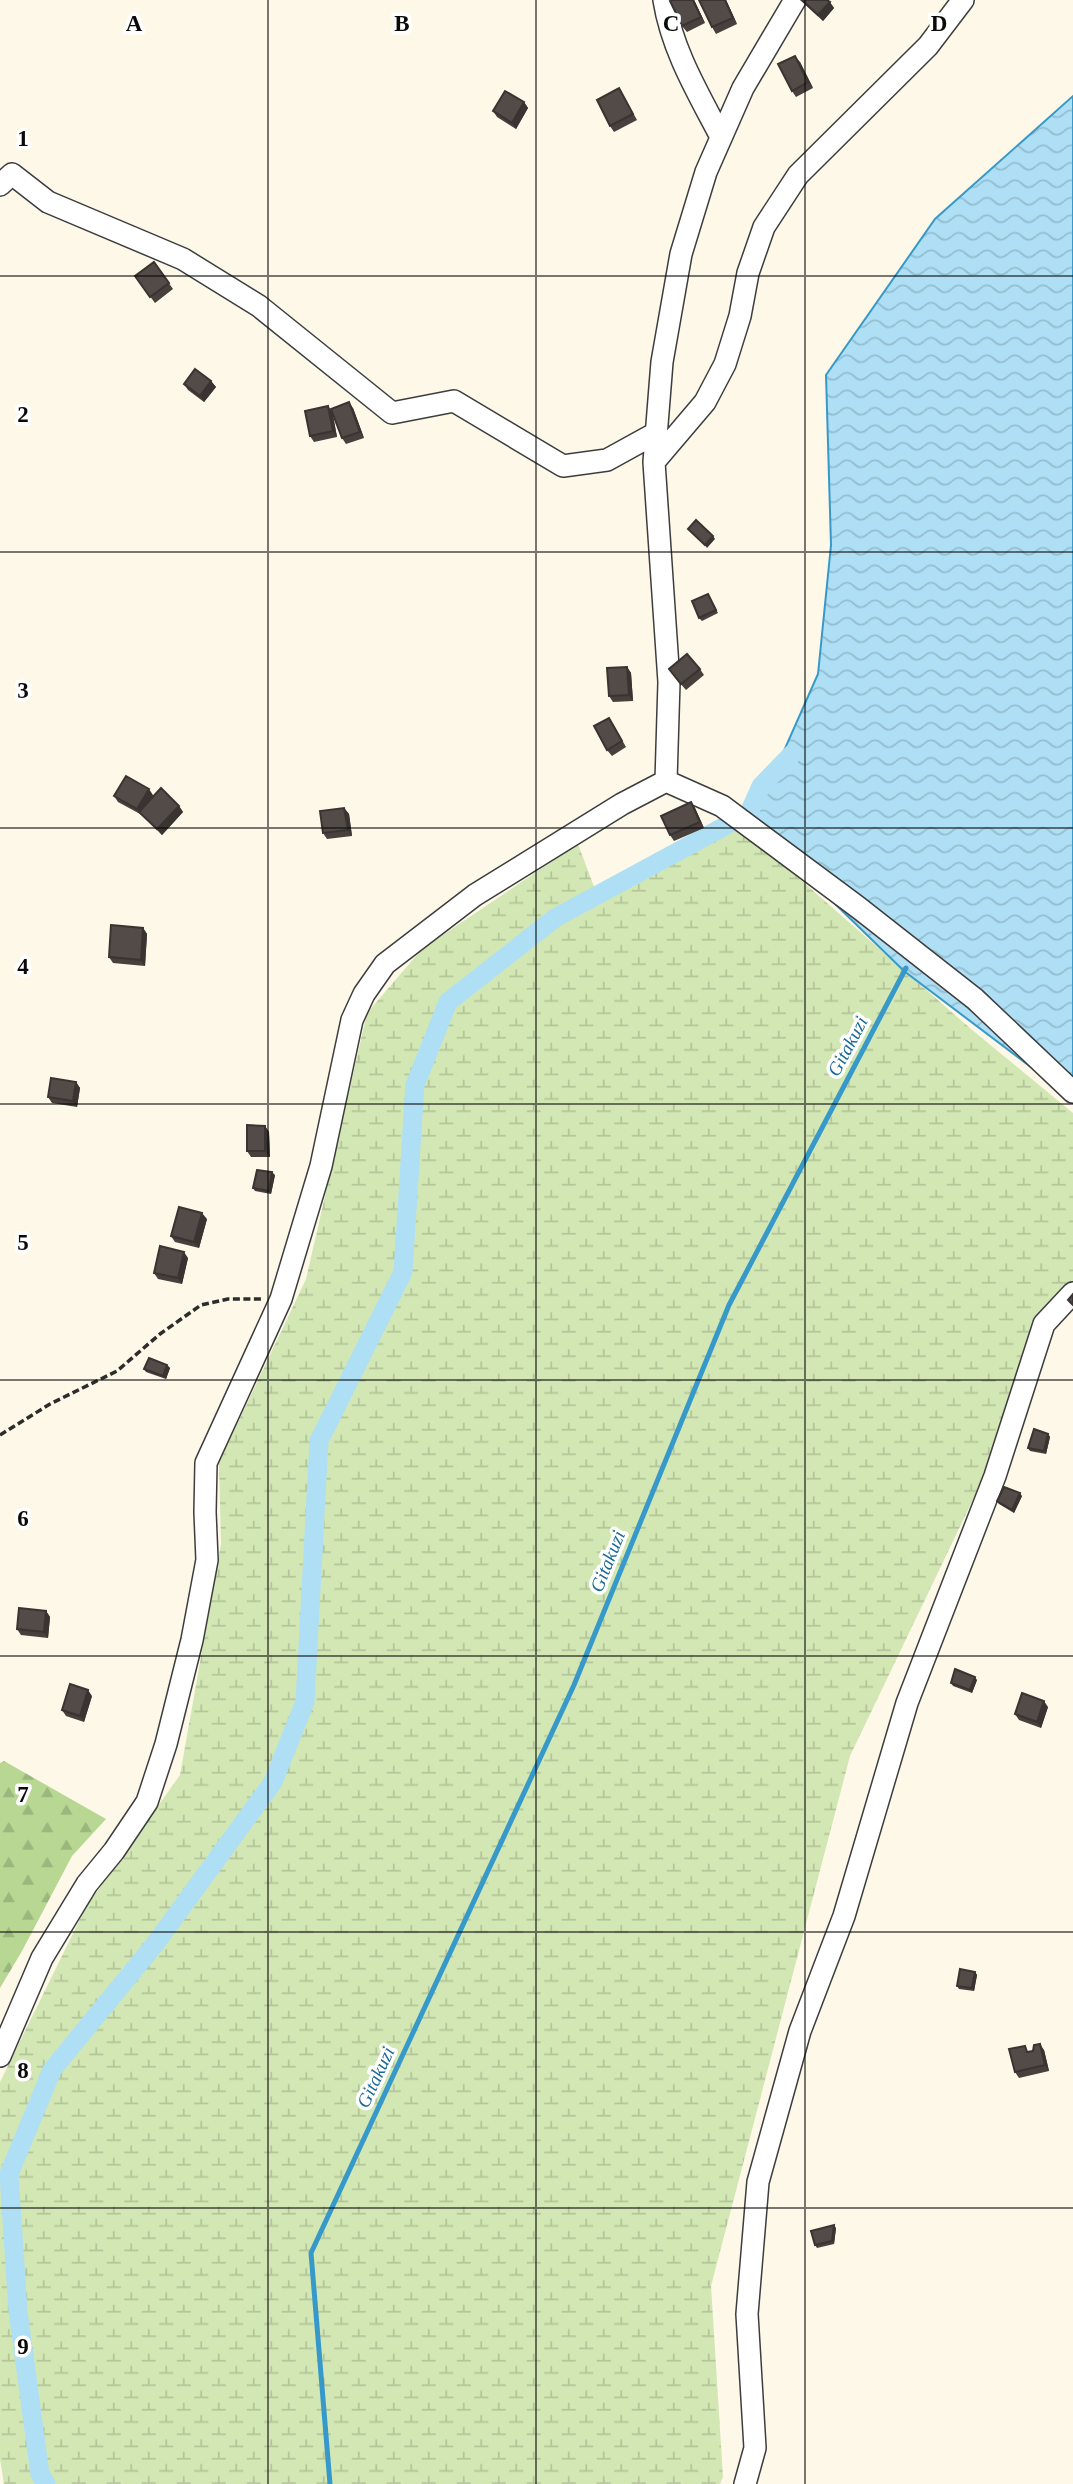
<svg xmlns="http://www.w3.org/2000/svg" width="1073" height="2484" font-family="Georgia,serif">
<style>
.forest{fill:url(#forest-firs)}
.wetland{fill:url(#wetland-marsh)}
.water{fill:url(#water-waves);stroke:#3799c9;stroke-width:2}
.lines{fill:none;stroke-linecap:round;stroke-linejoin:round}
.stream{stroke:#3799c9;stroke-width:5}
.canal{stroke:#aedff4;stroke-width:19}
.minor-casing{stroke:#3d3d3d;stroke-width:24}
.path{stroke:#2c2c2c;stroke-width:3.5;stroke-dasharray:7 3.5;stroke-linecap:butt}
.minor{stroke:#fff;stroke-width:21}
.wall{fill:#47403d}
.shaded-wall{fill:#393432}
.building{fill:#524b47;stroke:#393432;stroke-width:2}
.grid{fill:none;stroke:#0a0a0a;stroke-width:2;stroke-opacity:0.55}
.labels{text-anchor:middle;stroke-width:7;stroke-linejoin:round;paint-order:stroke}
.water-label{font-size:19px;font-style:italic;fill:#186997;stroke:#fff}
.grid-label{font-size:23px;text-anchor:middle;font-weight:bold;fill:#0a0a0a;stroke:#fff;stroke-width:7;stroke-linejoin:round;paint-order:stroke}
</style>
<defs>
<pattern id="forest-firs" width="22" height="20" patternUnits="userSpaceOnUse" patternTransform="scale(1.75)"><rect width="22" height="20" fill="#b7d793"/><path d="M5 1l3.5 6h-7zM16 11l3.5 6h-7z" fill="#9cb77d"/></pattern>
<pattern id="wetland-marsh" width="20" height="14" patternUnits="userSpaceOnUse" patternTransform="scale(1.75)"><rect width="20" height="14" fill="#d2e7b4"/><path d="M1 5h8M5 5V1M11 12h8M15 12V8" fill="none" stroke="#b3c599"/></pattern>
<pattern id="water-waves" width="16" height="10" patternUnits="userSpaceOnUse" patternTransform="scale(1.75)"><rect width="16" height="10" fill="#aedff4"/><path d="M0 5q4-4 8 0t8 0" fill="none" stroke="#94bed0"/></pattern>
</defs>
<rect width="100%" height="100%" fill="#fef8e8"/>
<path class="forest" d="M4,1761L106,1819L72,1856L22,1951L0,1988V1763Z"/>
<path class="wetland" d="M737,824L971,1029L1073,1113V1291L850,1756L711,2286L723,2477L720,2484H4L0,2459V2082L86,1907L180,1775L221,1544L219,1462L306,1279L367,1013L422,949L578,844L596,892L711,829Z"/>
<path class="water" d="M1073,96V1099L904,971L752,823L818,674L831,545L826,375L935,219Z"/>
<g class="lines">
<path class="stream" d="M330,2484L311,2253L574,1685L729,1305L906,968"/>
<path class="canal" d="M46,2484L40,2474L18,2311L9,2174L52,2070L155,1944L273,1782L305,1702L319,1441L403,1272L415,1085L448,1002L555,918L749,813L761,786L793,753"/>
<g class="minor-casing">
<path id="minor" d="M664,0C672,50 698,93 721,137
M0,185L12,174L48,202L183,259L259,306L392,413L454,401L563,466L607,460L656,433
M654,462L705,402L725,364L740,316L748,273L764,227L798,175L928,46L963,0
M666,781L669,682L654,462L662,362L681,254L706,172L743,88L795,0
M0,2056L42,1958L87,1884L114,1851L147,1802L166,1744L192,1640L207,1560L205,1512L206,1463L281,1299L321,1166L352,1020L364,994L385,964L475,895L622,804L666,781L722,806L859,908L975,999L1073,1092
M745,2484L755,2448L747,2314L758,2182L800,2031L844,1916L907,1703L995,1476L1044,1324L1073,1293"/>
</g>
<path class="path" d="M0,1435L50,1404L117,1371L160,1334L201,1305L228,1299H261"/>
<use href="#minor" class="minor"/>
</g>
<path class="wall" d="M672,0H694L705,23L687,32L682,26Z
M699,0H726L737,24L716,34L712,27Z
M800,0H827L834,8L823,21Z
M800,62L813,88L796,97L792,91Z
M619,88L637,120L614,132L610,126Z
M524,102L528,108L516,129L497,117L493,111Z
M154,262L173,289L155,303L135,276Z
M211,381L216,387L204,402L188,390L184,384Z
M328,406L331,411L353,408L364,438L346,444L342,438L333,414L337,437L314,442L310,436Z
M708,594L718,613L702,621L699,618Z
M627,667L631,673L633,701L613,702L609,696Z
M700,669L704,675L686,690L673,675Z
M613,724L626,747L612,756L607,750Z
M153,795L150,800L179,806L183,812L162,835L142,815L118,802L114,796Z
M691,802L695,808L704,828L674,841L670,835Z
M344,808L349,814L352,836L327,839L323,833Z
M143,928L147,934L145,966L113,963L109,957Z
M76,1082L80,1088L77,1107L52,1103L48,1097Z
M265,1126L269,1132L270,1157H251L247,1151Z
M275,1175L271,1194L255,1191L253,1188Z
M207,1219L199,1248L175,1242L171,1236Z
M188,1258L182,1284L158,1279L154,1273Z
M167,1365L170,1368L166,1379L146,1372L144,1369Z
M1048,1434L1050,1437L1046,1454L1030,1451L1028,1448Z
M1022,1496L1014,1513L999,1504L997,1501Z
M46,1611L50,1617L48,1638L21,1635L17,1629Z
M977,1680L972,1693L953,1686L951,1683Z
M92,1696L84,1722L66,1716L62,1710Z
M1048,1707L1041,1728L1019,1720L1015,1714Z
M975,1972L977,1975L974,1991L959,1989L957,1986Z
M1044,2050L1049,2071L1019,2078L1015,2072L1030,2052Z
M836,2228L834,2244L817,2248L815,2245Z"/>
<path class="shaded-wall" d="M693,0H694L705,23L701,17Z
M725,0H726L737,24L733,18Z
M830,2L834,8L823,21L818,15Z
M795,56L800,62L813,88L808,82Z
M524,102L528,108L516,129L512,123Z
M211,381L216,387L204,402L200,396Z
M349,402L353,408L364,438L360,432Z
M328,406L332,412L337,437L333,431Z
M713,536L715,539L707,548L705,545Z
M627,667L631,673L633,701L629,695Z
M149,789L153,795L142,814L139,812L142,815L137,809Z
M691,802L695,808L704,828L700,822Z
M179,806L183,812L162,835L157,829Z
M344,808L349,814L352,836L348,830Z
M143,928L147,934L145,966L141,960Z
M76,1082L80,1088L77,1107L73,1101Z
M265,1126L269,1132L270,1157L265,1151Z
M272,1172L275,1175L271,1194L269,1191Z
M202,1213L207,1219L199,1248L194,1242Z
M184,1252L188,1258L182,1284L178,1278Z
M167,1365L170,1368L166,1379L163,1376Z
M1048,1434L1050,1437L1046,1454L1044,1451Z
M1020,1493L1022,1496L1014,1513L1012,1510Z
M46,1611L50,1617L48,1638L44,1632Z
M975,1677L977,1680L972,1693L970,1690Z
M88,1690L92,1696L84,1722L80,1716Z
M1044,1701L1048,1707L1041,1728L1037,1722Z
M975,1972L977,1975L974,1991L972,1988Z
M1040,2044L1044,2050L1049,2071L1045,2065Z
M834,2225L836,2228L834,2244L832,2241Z"/>
<path class="building" d="M672,0H693L701,17L682,26L670,1Z
M699,0H725L733,18L712,27Z
M802,0H827L830,2L818,15Z
M795,56L808,82L792,91L778,64Z
M619,88L633,114L610,126L597,100Z
M505,91L524,102L512,123L493,111Z
M154,262L169,283L150,297L135,276Z
M195,369L211,381L200,396L184,384Z
M349,402L360,432L342,438L331,409Z
M328,406L333,431L310,436L305,411Z
M696,520L713,536L705,545L688,529Z
M708,594L716,610L699,618L692,601Z
M687,654L700,669L681,684L669,669Z
M627,667L629,695L609,696L607,668Z
M609,718L622,741L607,750L594,726Z
M126,776L149,789L137,809L114,796Z
M161,788L179,806L157,829L139,812Z
M691,802L700,822L670,835L661,816Z
M344,808L348,830L323,833L320,811Z
M111,925L143,928L141,960L109,957Z
M51,1078L76,1082L73,1101L48,1097Z
M247,1125L265,1126V1151H247Z
M257,1170L272,1172L269,1191L253,1188Z
M179,1207L202,1213L194,1242L171,1236Z
M160,1246L184,1252L178,1278L154,1273Z
M1073,1294V1305L1068,1300Z
M149,1358L167,1365L163,1376L144,1369Z
M1034,1429L1048,1434L1044,1451L1028,1448Z
M1004,1487L1020,1493L1012,1510L997,1501Z
M19,1608L46,1611L44,1632L17,1629Z
M955,1669L975,1677L970,1690L951,1683Z
M70,1684L88,1690L80,1716L62,1710Z
M1022,1693L1044,1701L1037,1722L1015,1714Z
M960,1969L975,1972L972,1988L957,1986Z
M1040,2044L1045,2065L1015,2072L1009,2049L1025,2046L1027,2052L1033,2051L1034,2045Z
M834,2225L832,2241L815,2245L811,2231Z"/>
<path class="grid" d="M268,0V2484M536,0V2484M805,0V2484M0,276H1073M0,552H1073M0,828H1073M0,1104H1073M0,1380H1073M0,1656H1073M0,1932H1073M0,2208H1073"/>
<g class="labels">
<g class="water-label">
<text transform="translate(847 1046) rotate(-62)" y="7">Gitakuzi</text>
<text transform="translate(607 1561) rotate(-68)" y="7">Gitakuzi</text>
<text transform="translate(375 2077) rotate(-65)" y="7">Gitakuzi</text>
</g>
</g>
<g class="grid-label">
<text x="134" y="31">A</text>
<text x="402" y="31">B</text>
<text x="671" y="31">C</text>
<text x="939" y="31">D</text>
<text x="23" y="146">1</text>
<text x="23" y="422">2</text>
<text x="23" y="698">3</text>
<text x="23" y="974">4</text>
<text x="23" y="1250">5</text>
<text x="23" y="1526">6</text>
<text x="23" y="1802">7</text>
<text x="23" y="2078">8</text>
<text x="23" y="2354">9</text>
</g>
</svg>
